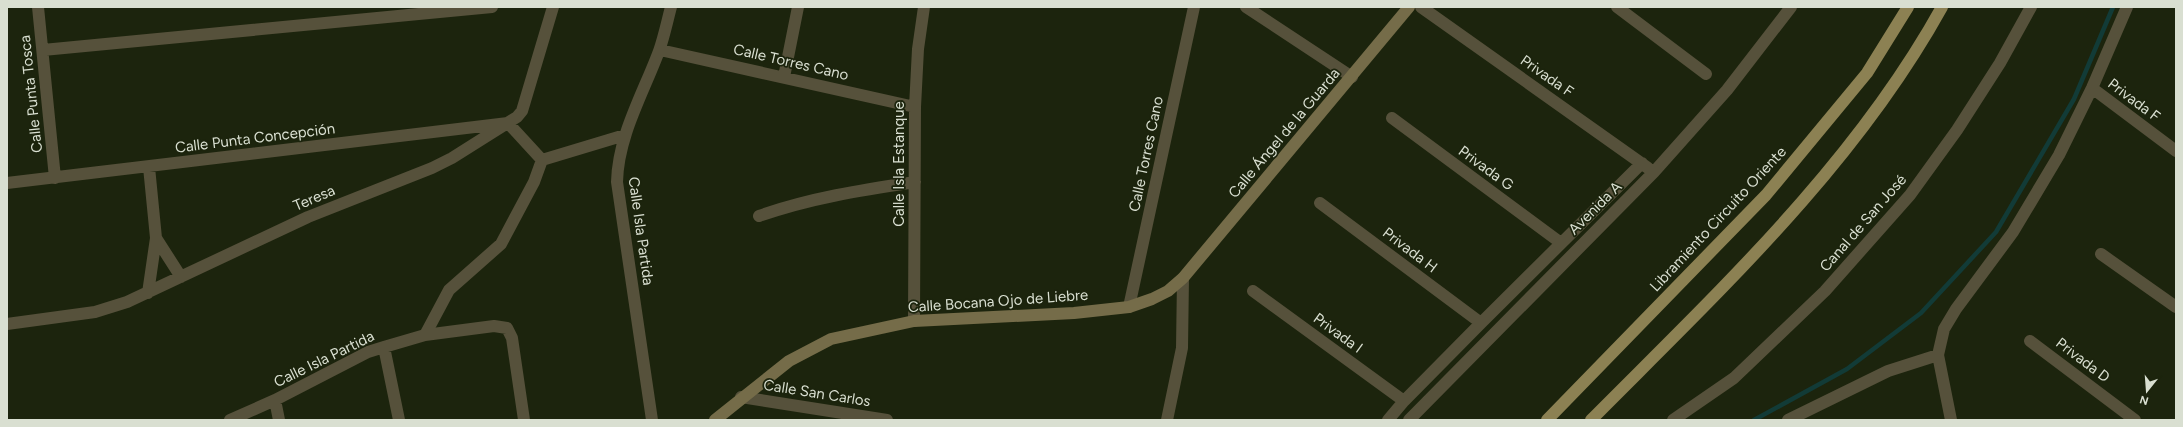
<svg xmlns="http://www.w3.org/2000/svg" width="2183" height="427" font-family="Figtree,sans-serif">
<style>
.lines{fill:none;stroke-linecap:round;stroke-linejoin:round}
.stream{stroke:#123b37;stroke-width:4.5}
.street{stroke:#56513b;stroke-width:12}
.secondary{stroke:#756c49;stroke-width:12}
.primary{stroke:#8c8153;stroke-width:12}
.labels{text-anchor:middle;stroke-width:3.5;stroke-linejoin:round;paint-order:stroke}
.street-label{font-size:15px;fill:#d9dfd1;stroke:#1c240d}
</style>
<rect width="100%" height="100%" fill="#1c240d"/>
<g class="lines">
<path class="stream" d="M1754,420L1847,369L1921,313L1996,232L2074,99L2113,7"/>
<path class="street" d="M38,7L55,178
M1246,7L1352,77
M1421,7L1648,168
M1617,7L1706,74
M43,50L492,7
M660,50L915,107
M784,77L798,7
M2092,88L2176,151
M1392,118L1561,243
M542,160L625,135
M7,183L508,123L542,160
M1320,203L1481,323
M759,216C810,198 862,190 915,182
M156,238L181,277
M2101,254L2176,307
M1253,291L1404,401
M148,293L156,238L149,167
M1129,307L1194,7
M914,321L915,107L918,49L924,7
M7,324L95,312L127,302L308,217L432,168L452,158L517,117L522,111L553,7
M425,335L449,290L501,244L534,182L542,160
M2030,341L2135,420
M384,347L399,420
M1938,355L1951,420
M741,397L887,420
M275,400L279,420
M230,420L275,400L368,352L384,347L425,335L494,326L507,328L512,338L524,420
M652,420L617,182C618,136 643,94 659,51C664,37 667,22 671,7
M1167,420L1182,348L1183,278
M1388,420L1404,401L1481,323L1642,163
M1409,420L1654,172L1727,90L1791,7
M1673,420L1734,378L1825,291L1910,195L1957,130L2000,63L2031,7
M1788,420L1888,371L1938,355L1944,329L1956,309L2013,232L2059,155L2092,88L2127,7"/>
<path class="secondary" d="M715,420L789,361L831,339L914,321L1074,313L1129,307L1152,299L1168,291L1183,278L1409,7"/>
<path class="primary" d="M1547,420L1766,195L1867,73L1908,7
M1591,420C1718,292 1854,166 1942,7"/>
</g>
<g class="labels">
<g class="street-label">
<text transform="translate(791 62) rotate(13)" y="5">Calle Torres Cano</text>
<text transform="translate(1547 76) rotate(35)" y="5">Privada F</text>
<text transform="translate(31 94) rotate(-96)" y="5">Calle Punta Tosca</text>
<text transform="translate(2134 100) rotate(37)" y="5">Privada F</text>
<text transform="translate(1284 133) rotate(-50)" y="5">Calle Ángel de la Guarda</text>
<text transform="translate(255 138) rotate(-7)" y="5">Calle Punta Concepción</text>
<text transform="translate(1146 154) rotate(-78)" y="5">Calle Torres Cano</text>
<text transform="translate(899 164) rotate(-90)" y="5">Calle Isla Estanque</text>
<text transform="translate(1486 168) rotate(36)" y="5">Privada G</text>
<text transform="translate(314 198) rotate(-23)" y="5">Teresa</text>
<text transform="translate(1595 208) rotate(-45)" y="5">Avenida A</text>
<text transform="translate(1718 219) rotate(-47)" y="5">Libramiento Circuito Oriente</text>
<text transform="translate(1863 223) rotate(-49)" y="5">Canal de San José</text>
<text transform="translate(641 231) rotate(82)" y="5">Calle Isla Partida</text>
<text transform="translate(1410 250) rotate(37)" y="5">Privada H</text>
<text transform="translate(998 301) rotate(-4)" y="5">Calle Bocana Ojo de Liebre</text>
<text transform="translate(1338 333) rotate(36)" y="5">Privada I</text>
<text transform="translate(324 359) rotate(-26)" y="5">Calle Isla Partida</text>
<text transform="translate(2083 360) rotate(37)" y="5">Privada D</text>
<text transform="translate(817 393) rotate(9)" y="5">Calle San Carlos</text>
</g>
</g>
<rect width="2183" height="427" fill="none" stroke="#d9dfd1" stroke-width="16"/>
<g transform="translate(2147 391) rotate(197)" stroke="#1c240d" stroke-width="3" paint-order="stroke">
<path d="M0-3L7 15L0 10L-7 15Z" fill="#d9dfd1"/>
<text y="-6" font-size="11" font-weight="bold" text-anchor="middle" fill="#d9dfd1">N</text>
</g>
</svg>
